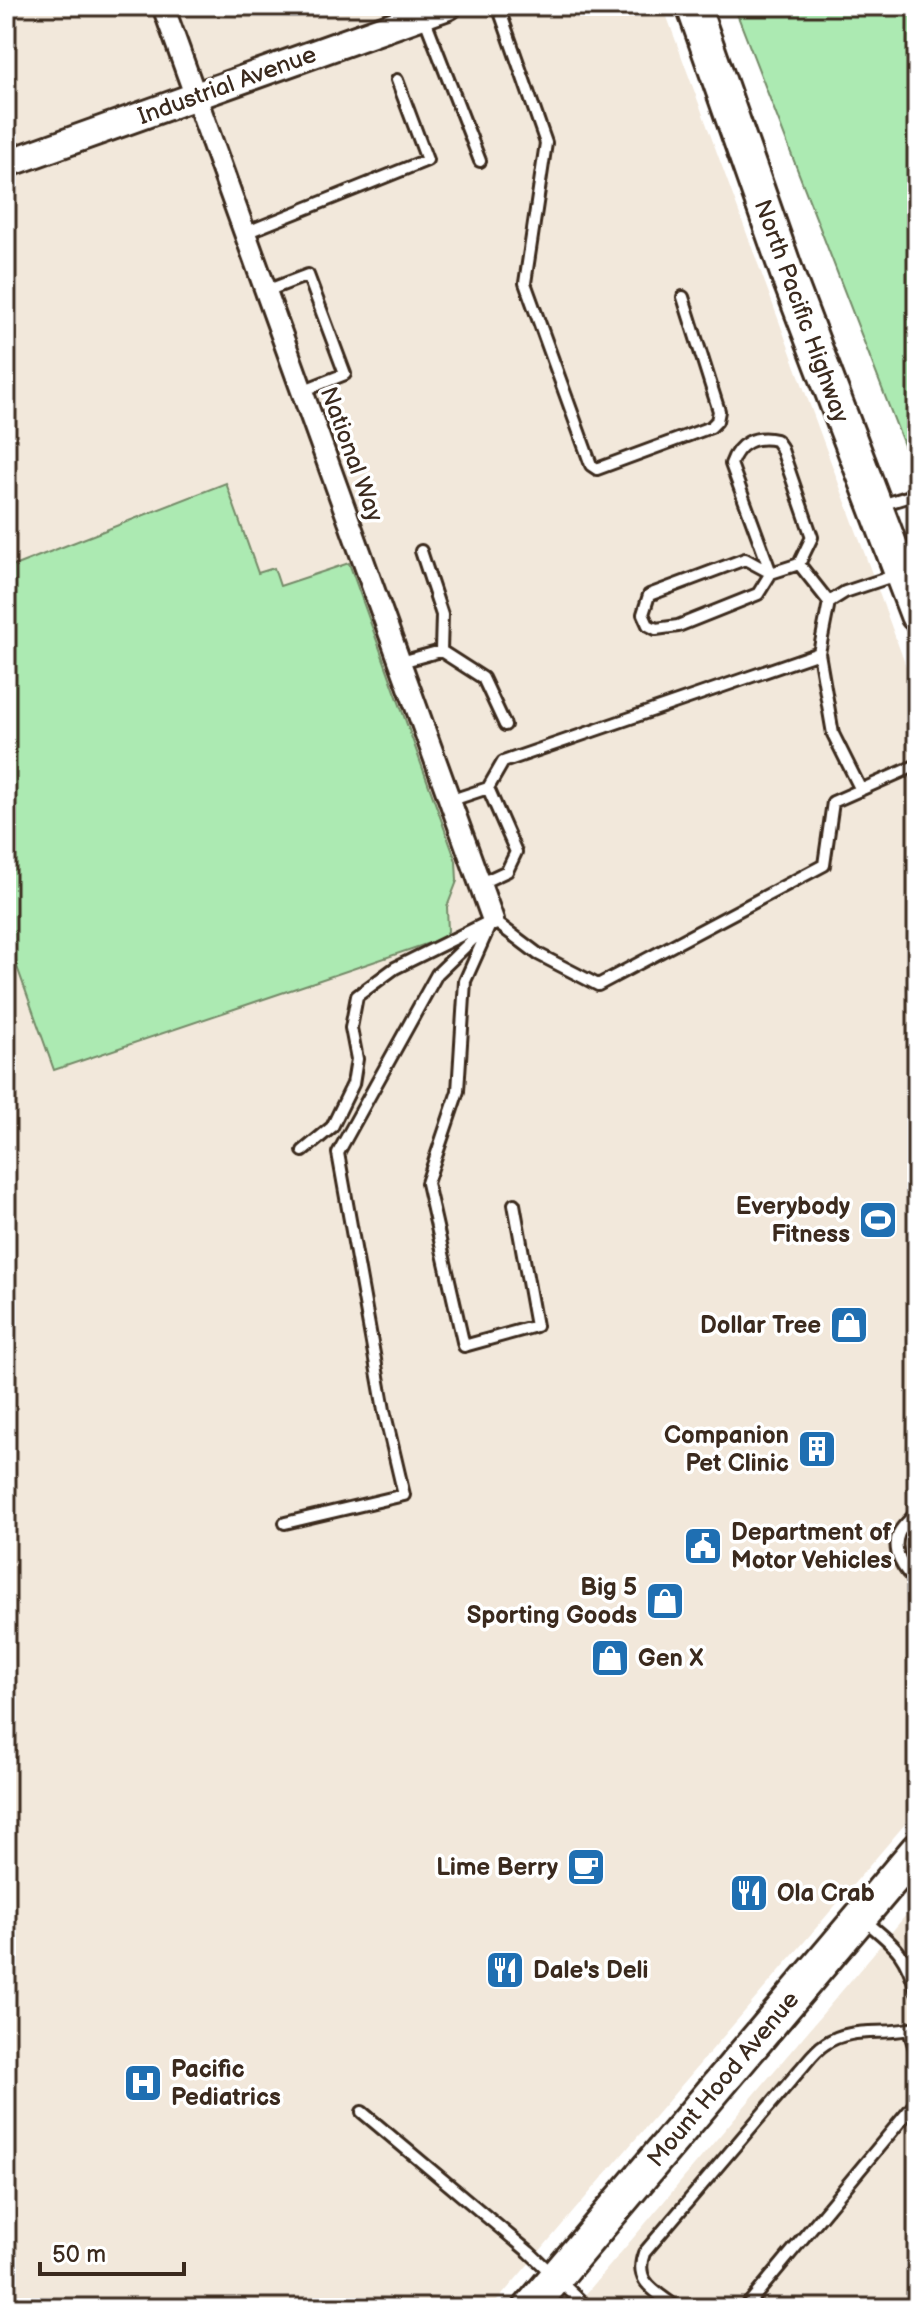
<svg xmlns="http://www.w3.org/2000/svg" width="923" height="2314" font-family="'Balsamiq Sans',sans-serif">
<style>
.built{fill:#f2e8db}
.green{fill:#aceab2;stroke:#748a68;stroke-width:2}
.lines{fill:none;stroke-linecap:round;stroke-linejoin:round}
.service-casing{stroke:#3b2a1e;stroke-width:16}
.minor-casing{stroke:#3b2a1e;stroke-width:26}
.tertiary-casing{stroke:#3b2a1e;stroke-width:32}
.primary-casing{stroke:#3b2a1e;stroke-width:38}
.service{stroke:#fff;stroke-width:10}
.minor{stroke:#fff;stroke-width:20}
.tertiary{stroke:#fff;stroke-width:26}
.primary{stroke:#fff;stroke-width:32}
.labels{text-anchor:middle;stroke-width:7;stroke-linejoin:round;paint-order:stroke}
.street-label{font-size:24px;fill:#3b2a1e;stroke:#fff}
.poi-label{font-size:24px;font-weight:bold;fill:#3b2a1e;stroke:#fff;text-anchor:end}
</style>
<rect width="100%" height="100%" fill="#fff"/>
<filter id="ink" filterUnits="userSpaceOnUse"><feTurbulence type="fractalNoise" baseFrequency=".0125" numOctaves="2"/><feDisplacementMap in="SourceGraphic" scale="16" xChannelSelector="R" yChannelSelector="G"/><feConvolveMatrix kernelMatrix="1 2 1 2 8 2 1 2 1" color-interpolation-filters="sRGB"/></filter>
<g filter="url(#ink)">
<path class="built" d="M6,6H663L917,696V1810L491,2308H6Z
M917,1902V2308H574Z"/>
<path class="green" d="M734,6H917V449L909,458Z
M226,483L258,573L274,568L280,586L349,563L456,861L457,881L447,907L448,931L444,938L54,1070L6,936V569Z"/>
<g class="lines">
<g class="service-casing">
<path id="service" d="M498,6L546,143L525,283L591,465L597,469L711,427L717,421L719,411L683,297
M424,17L480,161
M245,233L427,160L397,80
M266,291L308,275L345,374L302,391
M881,505L917,494
M421,551L442,615L441,651
M799,564L812,537L781,447L776,440C755,435 738,443 731,464L771,573L745,559L649,595L643,614L648,625L656,629L678,626L758,594L771,573L799,564L829,602
M401,662L441,651L483,678L505,725
M861,790L833,734L819,653L829,602L845,592L899,574
M449,801L488,788L503,762L819,653
M479,884L507,871L516,852L488,788
M493,920L538,954L598,985L824,865L833,802L917,765
M490,925L465,981L458,1091L427,1183L464,1346L536,1326L514,1204
M303,1151L332,1127L353,1084L357,1059L351,1028L357,996L395,968L484,924
M6,1259V1273
M917,1512C912,1518 902,1526 899,1533C891,1552 904,1571 917,1582
M285,1523L404,1495L384,1410L338,1153L437,974L493,920
M863,1919C895,1946 904,1950 917,1992
M909,2030L917,2055
M362,2112L529,2252L588,2308
M677,2308C656,2291 633,2283 644,2253L799,2071C807,2062 815,2050 825,2044C852,2025 887,2037 917,2027
M745,2308L917,2101"/>
</g>
<g class="minor-casing">
<path id="minor" d="M163,6L493,920"/>
</g>
<g class="tertiary-casing">
<path id="tertiary" d="M6,164L448,6"/>
</g>
<g class="primary-casing">
<path id="primary" d="M693,6L789,279L917,615
M530,2308L917,1850"/>
</g>
<use href="#service" class="service"/>
<use href="#minor" class="minor"/>
<use href="#tertiary" class="tertiary"/>
<use href="#primary" class="primary"/>
</g>
</g>
<defs>
<g id="stadium-square" transform="scale(2)"><rect x="-9" y="-9" width="18" height="18" rx="4" fill="#1f6fb2" stroke="#fff"/><path d="M0-5a6.5 5 0 1 0 0 10a6.5 5 0 1 0 0-10ZM-3.5-1.8h7v3.6h-7Z" fill="#fff"/></g>
<g id="shop-square" transform="scale(2)"><rect x="-9" y="-9" width="18" height="18" rx="4" fill="#1f6fb2" stroke="#fff"/><path d="M-5-2.5h2.3a2.7 3.5 0 0 1 5.4 0H5L5.5 6h-11ZM-1.5-2.5h3a1.5 2.3 0 0 0-3 0Z" fill="#fff"/></g>
<g id="building-square" transform="scale(2)"><rect x="-9" y="-9" width="18" height="18" rx="4" fill="#1f6fb2" stroke="#fff"/><path d="M-4-6H4V6H1V3H-1V6H-4ZM-2.5-4.3h1.7v1.8h-1.7ZM.8-4.3h1.7v1.8H.8ZM-2.5-1h1.7V.8h-1.7ZM.8-1h1.7V.8H.8Z" fill="#fff"/></g>
<g id="civic-square" transform="scale(2)"><rect x="-9" y="-9" width="18" height="18" rx="4" fill="#1f6fb2" stroke="#fff"/><path d="M-.6-6.5H3V-4.5H.6V-3L4-1V1h2V6H-6V1h2V-1L-.6-3ZM-1.2 2.5V6h2.4V2.5Z" fill="#fff"/></g>
<g id="cafe-square" transform="scale(2)"><rect x="-9" y="-9" width="18" height="18" rx="4" fill="#1f6fb2" stroke="#fff"/><path d="M-5.5-4.5H6V0H3Q3 3.5 0 3.5H-2.5Q-5.5 3.5-5.5 0ZM3-3.2v2h1.7v-2ZM-6 4.5H4V6H-6Z" fill="#fff"/></g>
<g id="restaurant-square" transform="scale(2)"><rect x="-9" y="-9" width="18" height="18" rx="4" fill="#1f6fb2" stroke="#fff"/><path d="M-5-6h1v4h1v-4h1v4h1v-4h1v5L-1.5 .5V6h-2V.5L-5-1ZM5-6V6H3V1.5H1.5Q1.5-4 5-6Z" fill="#fff"/></g>
<g id="hospital-square" transform="scale(2)"><rect x="-9" y="-9" width="18" height="18" rx="4" fill="#1f6fb2" stroke="#fff"/><path d="M-5-5h3v3.5h4V-5h3V5h-3V1.5h-4V5h-3Z" fill="#fff"/></g>
</defs>
<g fill-rule="evenodd">
<use href="#stadium-square" x="878" y="1220"/>
<use href="#shop-square" x="849" y="1325"/>
<use href="#building-square" x="817" y="1449"/>
<use href="#civic-square" x="703" y="1546"/>
<use href="#shop-square" x="665" y="1601"/>
<use href="#shop-square" x="610" y="1658"/>
<use href="#cafe-square" x="586" y="1867"/>
<use href="#restaurant-square" x="749" y="1893"/>
<use href="#restaurant-square" x="505" y="1970"/>
<use href="#hospital-square" x="143" y="2083"/>
</g>
<g class="labels">
<g class="street-label">
<text transform="translate(227 85) rotate(-20)" y="8">Industrial Avenue</text>
<text transform="translate(802 311) rotate(70)" y="8">North Pacific Highway</text>
<text transform="translate(352 454) rotate(70)" y="8">National Way</text>
<text transform="translate(723 2079) rotate(-50)" y="8">Mount Hood Avenue</text>
</g>
<g class="poi-label">
<text x="850" y="1214">Everybody<tspan x="850" dy="28">Fitness</tspan></text>
<text x="821" y="1333">Dollar Tree</text>
<text x="789" y="1443">Companion<tspan x="789" dy="28">Pet Clinic</tspan></text>
<text x="731" y="1540" text-anchor="start">Department of<tspan x="731" dy="28">Motor Vehicles</tspan></text>
<text x="637" y="1595">Big 5<tspan x="637" dy="28">Sporting Goods</tspan></text>
<text x="638" y="1666" text-anchor="start">Gen X</text>
<text x="558" y="1875">Lime Berry</text>
<text x="777" y="1901" text-anchor="start">Ola Crab</text>
<text x="533" y="1978" text-anchor="start">Dale's Deli</text>
<text x="171" y="2077" text-anchor="start">Pacific<tspan x="171" dy="28">Pediatrics</tspan></text>
</g>
</g>
<rect width="923" height="2314" fill="none" stroke="#fff" stroke-width="32"/>
<rect x="16" y="16" width="891" height="2282" fill="none" stroke="#3b2a1e" stroke-width="3" filter="url(#ink)"/>
<path d="M40 2262v12h144v-12" fill="none" stroke="#3b2a1e" stroke-width="4"/>
<text x="52" y="2262" font-size="24" fill="#3b2a1e" stroke="#ffffff" stroke-width="6" paint-order="stroke">50 m</text>
</svg>
